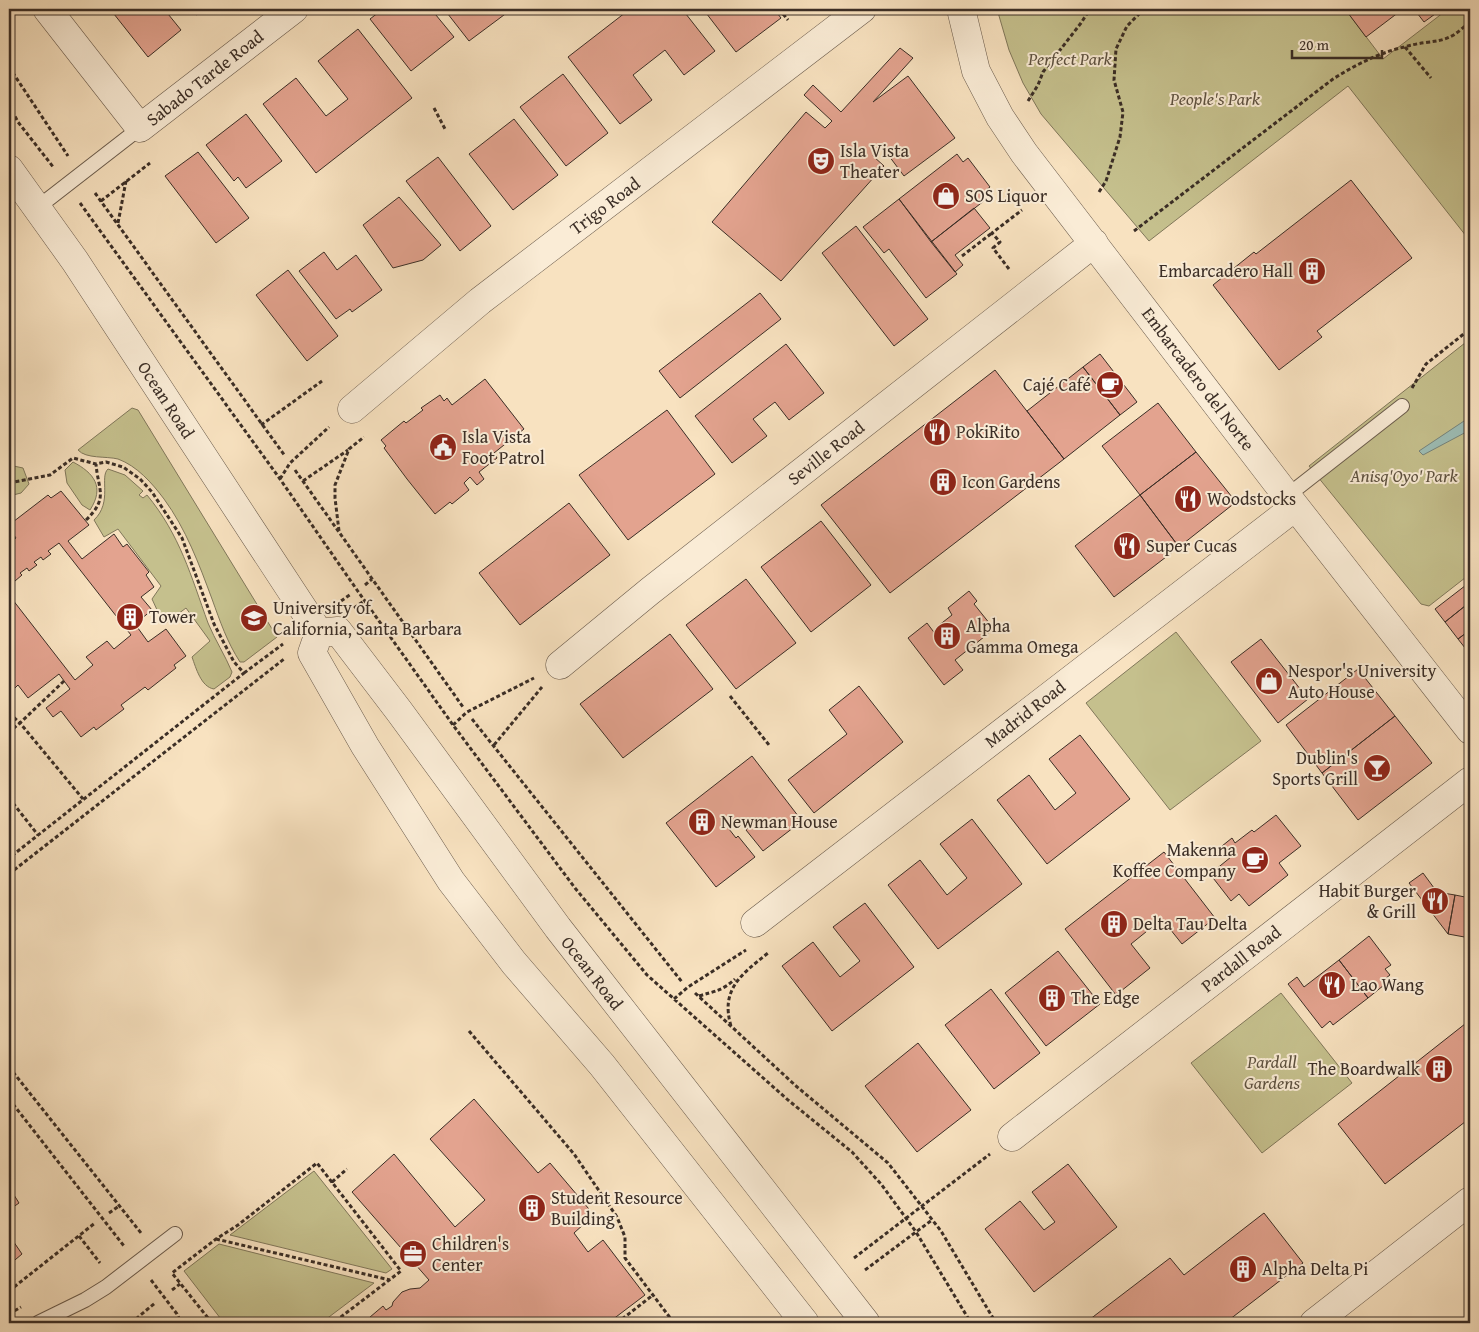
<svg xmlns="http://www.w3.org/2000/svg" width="1479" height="1332" font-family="'Gentium Book Plus',serif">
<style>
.green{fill:#c5c08d;stroke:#80775a}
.water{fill:#9dbdb5;stroke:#76847c}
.building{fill:#e3a38f;stroke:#3b2e26}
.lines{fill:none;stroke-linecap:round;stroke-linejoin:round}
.service-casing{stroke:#6a5b4c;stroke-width:16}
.minor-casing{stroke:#6a5b4c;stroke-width:29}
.tertiary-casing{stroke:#6a5b4c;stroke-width:29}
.path{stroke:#3b2e26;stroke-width:3;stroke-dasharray:4 2.5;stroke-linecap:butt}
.service{stroke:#faecd6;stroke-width:14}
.minor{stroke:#faecd6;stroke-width:28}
.tertiary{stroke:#faecd6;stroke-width:28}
.labels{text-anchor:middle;stroke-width:4;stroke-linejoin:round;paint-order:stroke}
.park-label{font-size:18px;font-style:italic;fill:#5e5240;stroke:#faecd6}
.street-label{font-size:18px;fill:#3b2e26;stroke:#faecd6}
.poi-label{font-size:18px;fill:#3b2e26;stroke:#faecd6;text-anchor:start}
</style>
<rect width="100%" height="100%" fill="#f8e2c0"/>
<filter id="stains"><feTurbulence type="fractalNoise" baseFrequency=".004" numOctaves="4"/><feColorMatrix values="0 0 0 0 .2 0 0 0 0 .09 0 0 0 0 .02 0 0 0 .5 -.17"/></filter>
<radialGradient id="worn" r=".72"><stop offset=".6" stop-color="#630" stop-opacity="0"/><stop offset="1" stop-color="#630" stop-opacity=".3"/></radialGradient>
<path class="green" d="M997,9H1345L1383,59L1448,9H1470V241L1348,86L1149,241L1041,114L1023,83L1009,50Z
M1470,339V574L1429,606L1421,604L1309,466Z
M132,408L138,410L277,637L244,662H240C227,642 220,621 212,599C199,564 186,529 164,499C152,483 137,466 118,459C106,456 86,459 78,450Z
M73,462C94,473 105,487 90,510L82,505L67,483L65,470Z
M9,465L23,468L29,484L21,493L9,496Z
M108,469L125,475L143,491L139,495L143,498L147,495C180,535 191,576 208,623C215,640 225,655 232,672L230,677L214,689C201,687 196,668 192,657L210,641L186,608L166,623L158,612L152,599L161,586L118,529L104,537L94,520C113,502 99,477 108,469Z
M1176,632L1261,741L1170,810L1086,703Z
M1281,993L1352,1083L1262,1153L1191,1063Z
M314,1171L392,1269L386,1273L230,1235Z
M219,1244L374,1283L321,1323H224L184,1271Z"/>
<path class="water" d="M1470,417V430L1423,455L1419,451Z"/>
<path class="building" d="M110,9H164L181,30L148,57Z
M191,9H204L196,15Z
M383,9H431L454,37L411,71L370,19Z
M444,9H512L469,41Z
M630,9H682L715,51L684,75L665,50L633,75L652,100L620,124L568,57Z
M703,9H774L781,18L736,52Z
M1345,9H1406L1400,14L1399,12L1366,37Z
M1414,9H1442L1424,22Z
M358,29L412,98L316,173L263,104L296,78L326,116L348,99L318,61Z
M900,48L913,58L873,102L908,76L955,138L904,176L880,144L873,156L884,166L781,281L712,222L806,112L825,128L832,121L804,95L813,85L841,112Z
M563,74L608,133L566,166L520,107Z
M246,114L282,161L246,188L238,177L234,181L206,145Z
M514,119L558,175L513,210L469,154Z
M198,152L249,218L216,243L165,176Z
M957,154L963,162L968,158L990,187L985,191L989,197L931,242L899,199Z
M438,157L491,226L460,251L406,181Z
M1351,180L1412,258L1317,331L1322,337L1279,370L1213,285L1254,252L1256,254Z
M399,197L441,245L423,260L393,268L363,225Z
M899,199L957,274L926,298L889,249L884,253L863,227Z
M974,208L990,228L955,255L963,265L955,272L931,242Z
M856,226L928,319L894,346L822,253Z
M324,252L337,270L356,255L382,290L352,312L350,309L336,319L299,271Z
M288,270L338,336L307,361L256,295Z
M760,293L781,319L680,398L659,371Z
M786,344L824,393L789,420L775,402L753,419L767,436L732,463L695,416Z
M1100,354L1137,402L1120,415L1083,367Z
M1083,367L1120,415L1064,459L1027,411Z
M995,370L1064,459L890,593L821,505Z
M485,379L524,429L494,453L497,458L479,472L484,479L477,485L470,477L464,483L469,490L452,504L450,502L435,514L407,479L384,448L386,446L381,440L404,421L406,423L423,410L421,408L440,395L444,401L447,398L452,405Z
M1158,403L1196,452L1140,495L1102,446Z
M667,410L715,474L628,540L579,475Z
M1196,452L1236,502L1179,547L1140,495Z
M61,491L89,525L68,541L82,559L114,534L123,547L127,544L149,572L146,575L154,587L141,597L152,610L135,624L148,642L166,629L186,656L174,665L176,668L148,690L145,687L121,705L124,709L96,730L94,727L81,737L61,711L53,717L46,708L70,689L59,674L28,698L18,685L15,688L9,680V595L75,680L93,665L86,657L107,641L114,649L131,635L59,543L48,551L51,554L43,560L41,557L34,562L37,565L29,571L27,568L20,573L22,575L15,581L13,579L9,582V544L16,538L9,528V525L48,495L51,498Z
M1140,495L1179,547L1114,597L1075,546Z
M569,503L610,555L520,625L479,573Z
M821,521L871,585L811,632L761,567Z
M746,579L796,643L736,689L686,625Z
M1470,582V602L1445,622L1435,609Z
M969,591L977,601L974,604L994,629L955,660L963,670L944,685L908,638L927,623L936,635L941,630L938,626L952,615L948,608Z
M1470,602V630L1458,639L1445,622Z
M1470,630V652L1469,653L1458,639Z
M670,634L713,689L623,758L580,704Z
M1261,639L1308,699L1278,723L1231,662Z
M1358,669L1395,716L1322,773L1286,725Z
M859,686L903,742L814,813L788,780L847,734L829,710Z
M1395,716L1432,763L1358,820L1322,773Z
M1080,735L1130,799L1047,864L997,800L1029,775L1055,810L1076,793L1049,759Z
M752,756L802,821L763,851L746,830L748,828L742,819L729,829L736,838L738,836L755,857L716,887L666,823Z
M1276,815L1301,846L1279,863L1288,875L1249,906L1239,894L1231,901L1210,874L1231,857L1222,846L1232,838L1235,843L1252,830L1254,832Z
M972,819L1022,884L938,949L888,885L920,860L947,895L967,878L940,844Z
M1164,852L1215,918L1182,944L1162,919L1131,944L1150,968L1116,995L1065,929Z
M1423,873L1437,892L1455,895L1448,934L1409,883Z
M1455,895L1470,898V938L1448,934Z
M865,903L914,967L832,1031L782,966L813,942L840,977L860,961L833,927Z
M1369,936L1391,965L1385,969L1390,975L1386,978L1389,981L1368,998L1339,960Z
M1058,951L1100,1004L1046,1046L1005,993Z
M1339,960L1368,998L1333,1025L1330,1021L1322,1028L1288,984L1297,977L1304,987Z
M991,989L1040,1053L994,1089L945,1025Z
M1470,1020V1118L1385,1184L1338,1124Z
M918,1043L971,1110L917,1152L865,1086Z
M474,1099L538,1173L550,1163L594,1215L574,1233L588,1252L603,1240L645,1295L608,1323H363L383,1306L386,1310L392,1306L393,1302L402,1292L410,1289L420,1288L429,1280L352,1192L394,1154L455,1227L485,1200L430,1139Z
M1068,1164L1117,1227L1034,1292L985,1229L1020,1201L1044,1230L1055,1222L1032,1192Z
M9,1187L19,1203L9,1210Z
M1264,1213L1303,1263L1225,1323H1193L1191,1321L1188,1323H1085L1170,1258L1184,1275Z
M9,1235L22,1254L9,1265Z"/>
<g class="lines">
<g class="service-casing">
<path id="service" d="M37,208L140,128
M1287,496L1402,406
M38,1323L85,1300L106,1287L175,1234"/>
</g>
<g class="minor-casing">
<path id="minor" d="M47,9L140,128L294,9
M961,9L976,71L1000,117L1024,153L1287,496L1470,730
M9,169L75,261L319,633
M352,409L480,301L862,9
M560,665L650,591L1094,243
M755,923L1295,507
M1012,1137L1470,781
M1314,1323L1470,1201"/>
</g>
<g class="tertiary-casing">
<path id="tertiary" d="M805,1323L602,1065L514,963L451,881L365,746L312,653L319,633L338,631L399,711L558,928L866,1323"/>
</g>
<path class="path" d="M779,9L788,20
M1405,47L1431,78
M9,67L68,156
M1028,101L1038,85L1043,72L1081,23L1090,9
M9,105L18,122L54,168
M434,108L445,129
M1099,192L1106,181L1120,137L1123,112L1114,80L1116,49L1127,26L1144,9
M95,193L285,456
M101,201L150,163
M80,203L280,479L357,590L453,725L575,888L647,975L788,1100L852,1152L881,1184L916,1232L971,1323
M118,223L126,181
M1134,231L1333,79C1355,65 1379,53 1404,47C1434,38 1448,47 1470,20
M962,256L992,233
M1009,269L993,248L1000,242L992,233L1022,210
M1412,388L1426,364L1470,329
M261,425L322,381
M295,470L463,707
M280,479L290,463L329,427
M303,481L348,450
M9,483L50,475L73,458L96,464L106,462L123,467L140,479L152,492L182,538L214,624L234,662L244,673L9,858
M86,520C109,498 98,490 96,464
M339,531L335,498V485L349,449L364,437
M365,585L372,579
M341,601L351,594
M354,608L364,601
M244,673L283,644
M64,681L20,723L83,799
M730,696L769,745
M9,713L20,723L9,732
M472,719L682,982
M453,725L467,712L534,678
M494,745L542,687
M9,798L38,835
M9,874L284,659
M695,993L796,1086L888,1163L941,1231L996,1323
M699,996C715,991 722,991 735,979
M674,999L688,987L746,950
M731,1026C720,989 742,974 768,953
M469,1031L574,1154L617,1217L625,1237V1258L674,1323
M9,1067L141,1233
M9,1099L124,1246
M332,1182L347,1169
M109,1213L119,1206
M79,1236L100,1263
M216,1239L390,1280
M854,1258L990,1154
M865,1270L932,1220
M151,1280L177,1314L181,1323
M172,1290L180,1284
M9,1291L95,1223
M9,1314L21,1307
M131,1323L155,1303
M212,1323L172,1273L216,1239L238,1225L317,1163L401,1271L333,1323
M617,1323L653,1295"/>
<use href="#service" class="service"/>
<use href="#minor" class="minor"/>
<use href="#tertiary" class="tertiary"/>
</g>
<defs>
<g id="theatre-disc" transform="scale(1.4375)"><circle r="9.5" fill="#8f2418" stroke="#faecd6"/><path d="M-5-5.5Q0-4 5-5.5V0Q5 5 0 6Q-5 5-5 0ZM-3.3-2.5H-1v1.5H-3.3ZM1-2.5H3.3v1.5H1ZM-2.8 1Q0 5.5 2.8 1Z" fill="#fff"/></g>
<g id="shop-disc" transform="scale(1.4375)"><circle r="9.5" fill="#8f2418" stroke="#faecd6"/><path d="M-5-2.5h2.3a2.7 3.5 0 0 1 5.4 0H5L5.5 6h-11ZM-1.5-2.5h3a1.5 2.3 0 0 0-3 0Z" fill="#fff"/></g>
<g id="building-disc" transform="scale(1.4375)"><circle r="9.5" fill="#8f2418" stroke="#faecd6"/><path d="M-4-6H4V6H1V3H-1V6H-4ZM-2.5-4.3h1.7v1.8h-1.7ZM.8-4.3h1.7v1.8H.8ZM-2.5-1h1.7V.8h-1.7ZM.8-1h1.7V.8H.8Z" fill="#fff"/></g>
<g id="cafe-disc" transform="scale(1.4375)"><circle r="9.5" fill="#8f2418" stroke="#faecd6"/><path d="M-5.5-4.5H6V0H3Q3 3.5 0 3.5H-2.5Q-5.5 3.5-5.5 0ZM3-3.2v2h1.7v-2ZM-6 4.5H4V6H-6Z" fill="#fff"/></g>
<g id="restaurant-disc" transform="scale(1.4375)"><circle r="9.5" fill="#8f2418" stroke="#faecd6"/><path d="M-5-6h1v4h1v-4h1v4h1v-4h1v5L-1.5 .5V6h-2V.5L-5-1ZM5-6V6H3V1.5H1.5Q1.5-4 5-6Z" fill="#fff"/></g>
<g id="civic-disc" transform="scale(1.4375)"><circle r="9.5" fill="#8f2418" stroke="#faecd6"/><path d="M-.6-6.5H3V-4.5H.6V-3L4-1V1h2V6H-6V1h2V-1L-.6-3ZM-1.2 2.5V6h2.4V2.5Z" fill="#fff"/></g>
<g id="university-disc" transform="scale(1.4375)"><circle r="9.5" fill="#8f2418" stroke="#faecd6"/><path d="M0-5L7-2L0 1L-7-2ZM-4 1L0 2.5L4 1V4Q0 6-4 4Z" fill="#fff"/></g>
<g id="bar-disc" transform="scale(1.4375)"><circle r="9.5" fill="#8f2418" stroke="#faecd6"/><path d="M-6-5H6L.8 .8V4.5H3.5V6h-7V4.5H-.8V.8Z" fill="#fff"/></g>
<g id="office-disc" transform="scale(1.4375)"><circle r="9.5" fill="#8f2418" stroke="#faecd6"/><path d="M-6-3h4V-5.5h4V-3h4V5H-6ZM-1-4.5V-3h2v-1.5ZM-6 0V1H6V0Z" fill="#fff"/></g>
</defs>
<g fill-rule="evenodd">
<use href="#theatre-disc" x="821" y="161"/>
<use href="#shop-disc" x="946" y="196"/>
<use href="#building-disc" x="1312" y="271"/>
<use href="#cafe-disc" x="1110" y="385"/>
<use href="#restaurant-disc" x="937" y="432"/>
<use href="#civic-disc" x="443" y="447"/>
<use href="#building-disc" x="943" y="482"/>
<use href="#restaurant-disc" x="1188" y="499"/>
<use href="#restaurant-disc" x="1127" y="546"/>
<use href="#building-disc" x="130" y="617"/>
<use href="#university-disc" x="254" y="618"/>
<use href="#building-disc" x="947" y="636"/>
<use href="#shop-disc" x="1269" y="681"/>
<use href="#bar-disc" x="1377" y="768"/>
<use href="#building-disc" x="702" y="822"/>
<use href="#cafe-disc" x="1255" y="860"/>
<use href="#restaurant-disc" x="1435" y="901"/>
<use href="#building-disc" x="1114" y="924"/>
<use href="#restaurant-disc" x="1332" y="985"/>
<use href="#building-disc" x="1052" y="998"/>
<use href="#building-disc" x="1439" y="1069"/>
<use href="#building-disc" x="532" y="1208"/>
<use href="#office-disc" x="413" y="1254"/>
<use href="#building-disc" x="1243" y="1269"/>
</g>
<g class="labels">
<g class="park-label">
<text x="1070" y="65">Perfect Park</text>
<text x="1215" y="105">People's Park</text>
<text x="1404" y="482">Anisq'Oyo' Park</text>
<text x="1272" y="1068">Pardall<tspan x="1272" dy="21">Gardens</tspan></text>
</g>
<g class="street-label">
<text transform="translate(205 78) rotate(-38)" y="6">Sabado Tarde Road</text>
<text transform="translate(605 206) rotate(-37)" y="6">Trigo Road</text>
<text transform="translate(1198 379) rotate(53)" y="6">Embarcadero del Norte</text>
<text transform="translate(166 400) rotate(57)" y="6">Ocean Road</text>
<text transform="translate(826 453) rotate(-38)" y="6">Seville Road</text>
<text transform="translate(1025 714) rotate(-38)" y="6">Madrid Road</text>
<text transform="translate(1241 959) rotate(-38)" y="6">Pardall Road</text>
<text transform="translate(592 973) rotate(52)" y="6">Ocean Road</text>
</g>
<g class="poi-label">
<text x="840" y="157">Isla Vista<tspan x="840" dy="21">Theater</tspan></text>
<text x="965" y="202">SOS Liquor</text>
<text x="1293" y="277" text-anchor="end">Embarcadero Hall</text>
<text x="1091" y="391" text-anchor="end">Cajé Café</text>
<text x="956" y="438">PokiRito</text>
<text x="462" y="443">Isla Vista<tspan x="462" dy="21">Foot Patrol</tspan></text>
<text x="962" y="488">Icon Gardens</text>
<text x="1207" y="505">Woodstocks</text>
<text x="1146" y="552">Super Cucas</text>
<text x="273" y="614">University of<tspan x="273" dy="21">California, Santa Barbara</tspan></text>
<text x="149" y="623">Tower</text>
<text x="966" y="632">Alpha<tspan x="966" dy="21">Gamma Omega</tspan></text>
<text x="1288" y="677">Nespor's University<tspan x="1288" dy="21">Auto House</tspan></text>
<text x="1358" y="764" text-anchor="end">Dublin's<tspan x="1358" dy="21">Sports Grill</tspan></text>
<text x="721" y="828">Newman House</text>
<text x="1236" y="856" text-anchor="end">Makenna<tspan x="1236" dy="21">Koffee Company</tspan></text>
<text x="1416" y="897" text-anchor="end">Habit Burger<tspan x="1416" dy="21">&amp; Grill</tspan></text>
<text x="1133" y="930">Delta Tau Delta</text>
<text x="1351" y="991">Lao Wang</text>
<text x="1071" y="1004">The Edge</text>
<text x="1420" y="1075" text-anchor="end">The Boardwalk</text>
<text x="551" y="1204">Student Resource<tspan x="551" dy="21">Building</tspan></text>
<text x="432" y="1250">Children's<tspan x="432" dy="21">Center</tspan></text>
<text x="1262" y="1275">Alpha Delta Pi</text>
</g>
</g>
<rect width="1479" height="1332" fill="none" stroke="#f8e2c0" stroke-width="30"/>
<rect x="10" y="10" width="1459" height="1312" fill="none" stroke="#3b2e26" stroke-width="2.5"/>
<rect x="15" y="15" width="1449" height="1302" fill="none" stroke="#3b2e26"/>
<path d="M1292 50v8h90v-8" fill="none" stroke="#3b2e26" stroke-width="2.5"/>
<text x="1299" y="50" font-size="15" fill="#3b2e26" stroke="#faecd6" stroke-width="4" paint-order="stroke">20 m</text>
<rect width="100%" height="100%" filter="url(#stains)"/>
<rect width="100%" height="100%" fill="url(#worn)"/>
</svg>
